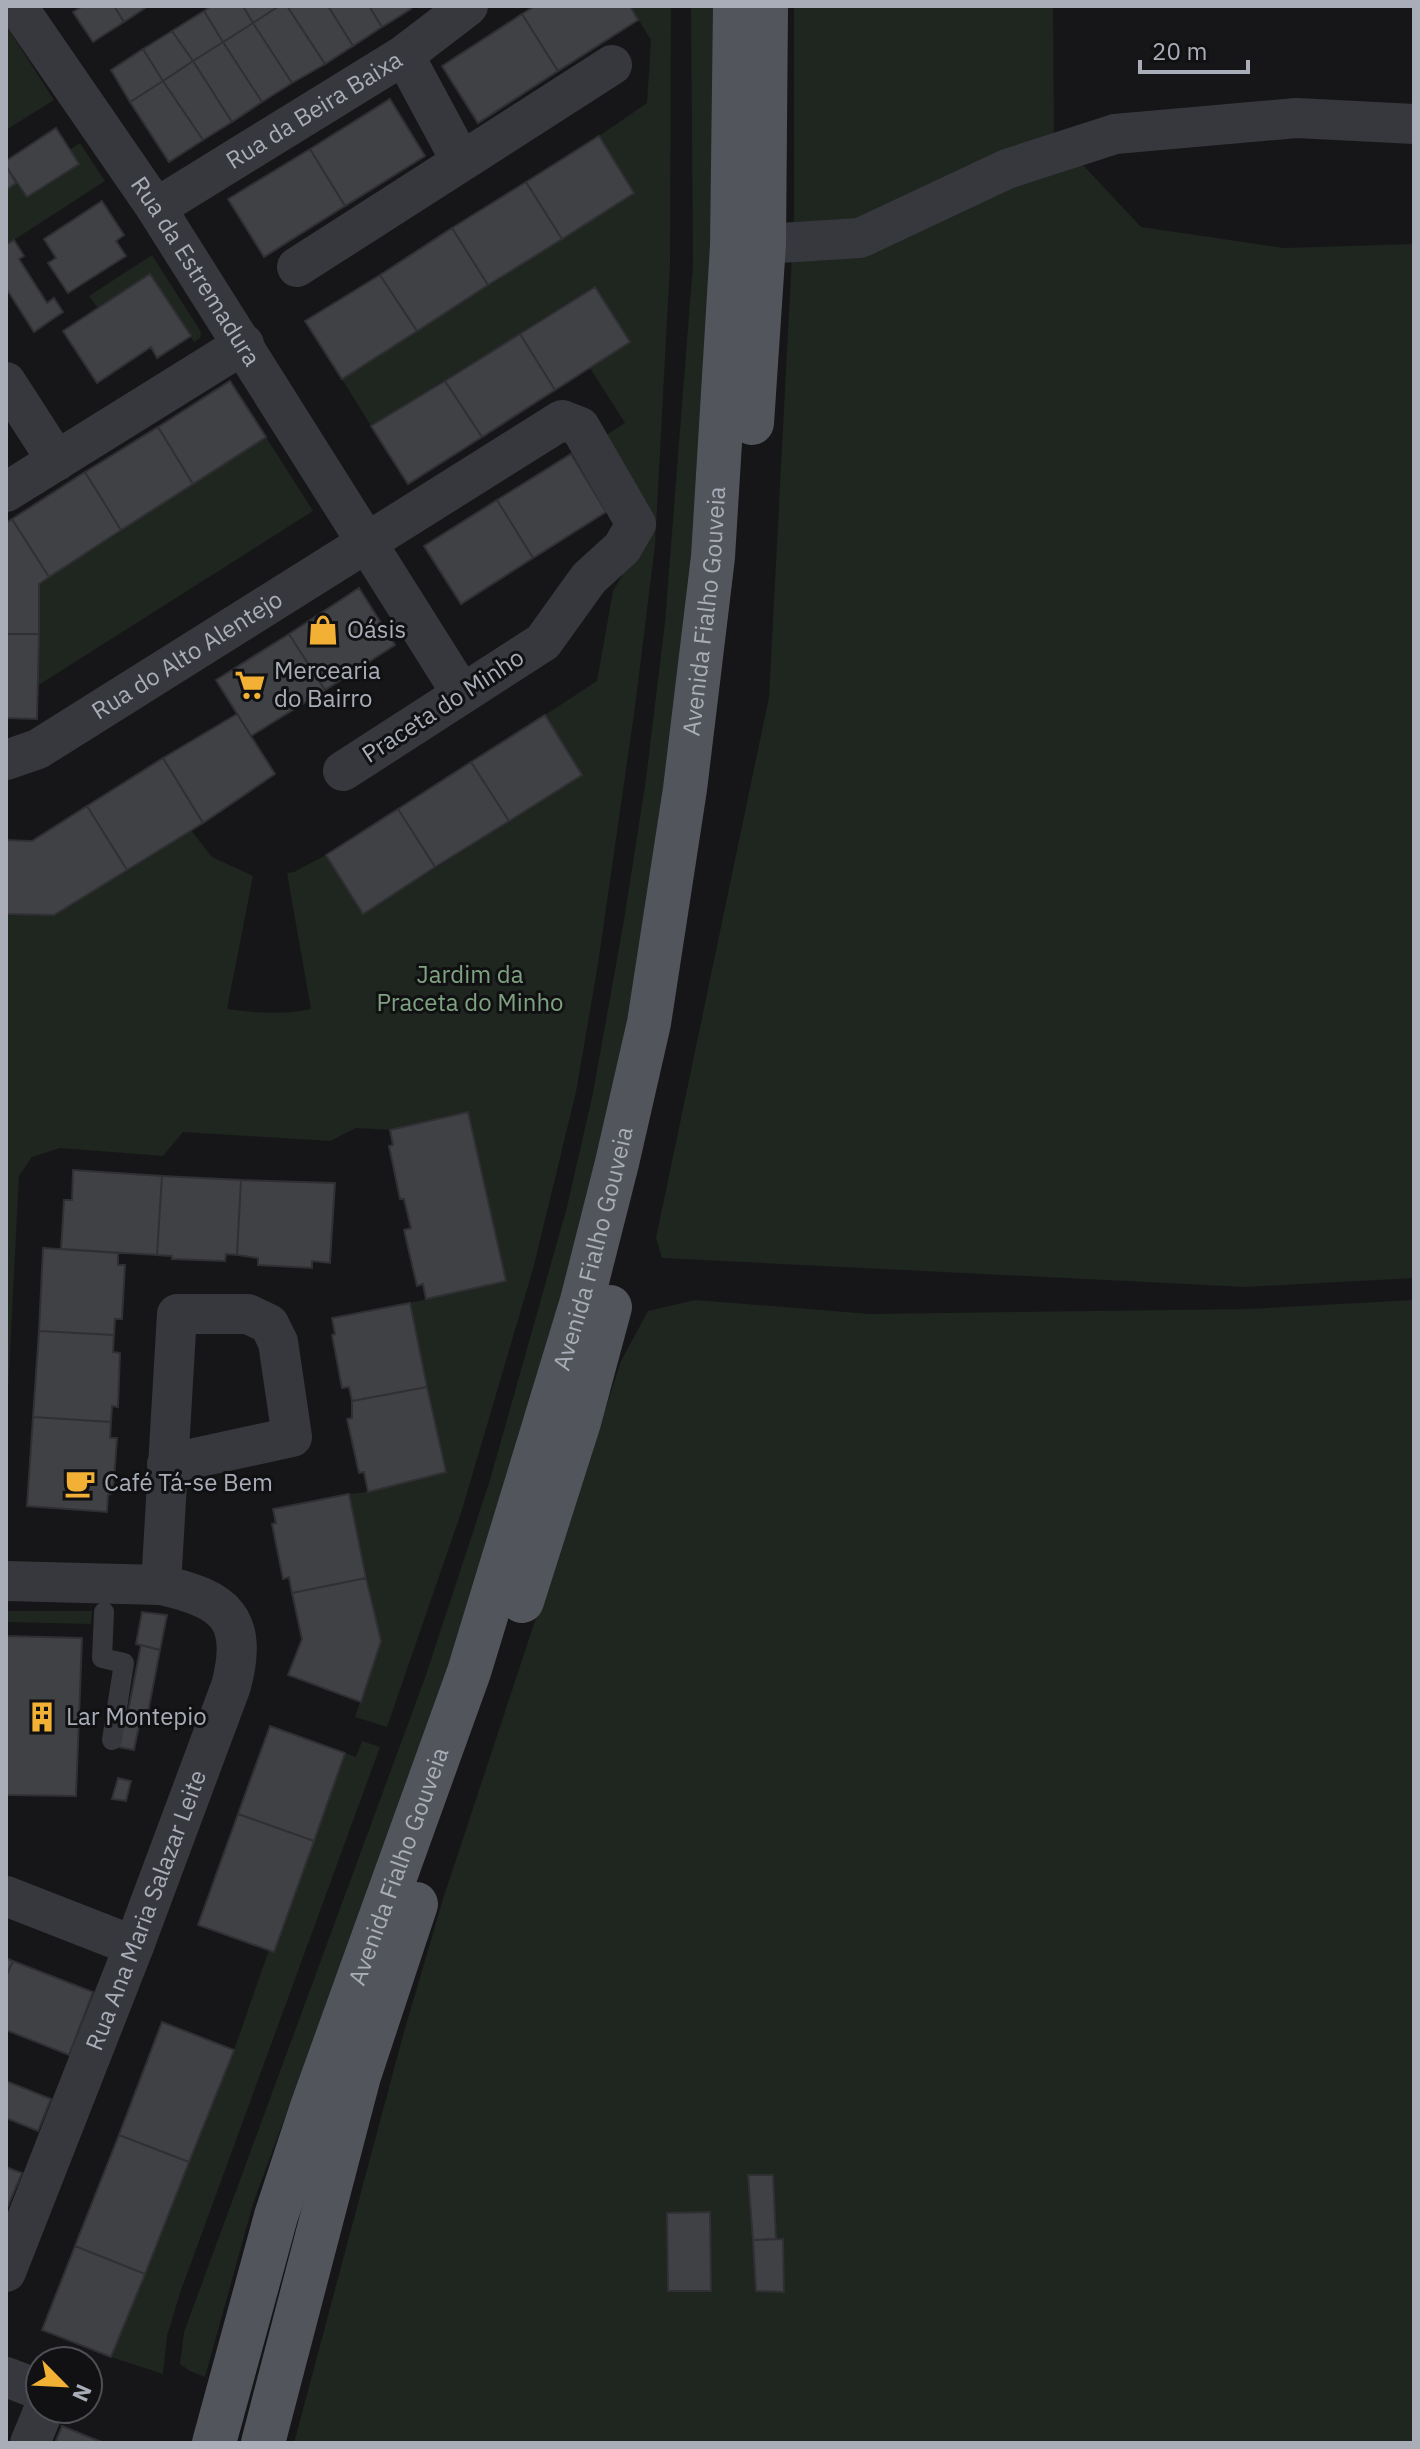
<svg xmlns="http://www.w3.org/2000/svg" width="1420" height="2449" font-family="'IBM Plex Sans',sans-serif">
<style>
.green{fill:#1e261f}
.building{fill:#404145;stroke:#303034;stroke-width:2}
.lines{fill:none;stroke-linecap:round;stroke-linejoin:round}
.lane{stroke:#37383d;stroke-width:20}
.street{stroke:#37383d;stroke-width:40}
.primary{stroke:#53555c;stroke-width:44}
.labels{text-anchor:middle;stroke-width:6;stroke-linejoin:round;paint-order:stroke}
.street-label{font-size:24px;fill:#a8adb8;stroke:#111113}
.poi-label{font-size:24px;fill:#a8adb8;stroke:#111113;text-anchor:start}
.park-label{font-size:24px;fill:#7fa381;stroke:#111113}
</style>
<rect width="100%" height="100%" fill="#161618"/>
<path class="green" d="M630,6H671L670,264L655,545L635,707L598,964L576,1092L533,1269L462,1510L387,1727L355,1717L381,1641L349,1494L368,1492L446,1472L410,1303L506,1280L468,1112L390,1130L356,1128L330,1141L183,1132L163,1156L60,1148L32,1157L19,1176L6,1430V914L54,915L191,830L212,857L253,876L227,1009C257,1013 282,1015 311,1009L287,873L294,872L326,855L363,914L582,775L545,715L597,681L613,591L652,525L606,435L625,423L590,368L629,342L594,287L371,426L342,379L634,193L599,136L647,103L651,40Z
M691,6H717L709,377L676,718L618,1081L592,1194L450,1667L253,2204L205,2377L190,2371L180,2364L184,2332L426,1675L490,1480L567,1207L593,1093L624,920L646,779L665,622L693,264Z
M794,6H1053L1054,134L1141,227L1284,248L1414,244V1278L1246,1287L662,1258L656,1238L769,697L794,217Z
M6,25L54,100L6,130Z
M80,143L105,181L6,245V190L16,183L27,197L78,164L69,150Z
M152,255L201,332L200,338L194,342L150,274L98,308L89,296Z
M266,437L313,511L37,686L39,584Z
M695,1300L870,1314L1248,1309L1414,1300V2443H294L402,2039L443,1899L621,1361L648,1311Z
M6,1611H92L91,1624L6,1622Z
M362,1741L380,1747L180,2293L167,2336L163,2374L111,2357L234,2050L269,1950L274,1952L345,1753L356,1757Z"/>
<path class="building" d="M83,6H114L124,22L93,42L73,12Z
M114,6H148L124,22Z
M211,6H243L253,23L223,42L204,11Z
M243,6H279L253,23Z
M279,6H287L325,64L292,83L253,23Z
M287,6H328L353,46L325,64Z
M328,6H369L382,27L353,46Z
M369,6H409L411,9L382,27Z
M535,6H630L638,20L558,71L522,14Z
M204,11L223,42L193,61L172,31Z
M522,14L558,71L478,123L442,66Z
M253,23L292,83L262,102L223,42Z
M172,31L193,61L163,81L143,49Z
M223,42L262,102L232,122L193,61Z
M143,49L163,81L130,102L111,70Z
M193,61L232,122L203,140L163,81Z
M163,81L203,140L169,162L130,102Z
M390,99L425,156L345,206L310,149Z
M56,128L79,164L27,197L6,166V161Z
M599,136L634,193L562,239L526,182Z
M310,149L345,206L264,257L228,199Z
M6,166L16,183L6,190Z
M526,182L562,239L488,285L452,228Z
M102,201L124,235L116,241L126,256L68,293L48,263L56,258L44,239Z
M452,228L488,285L417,331L380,275Z
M14,240L24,256L19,259L47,303L54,298L63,312L34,332L6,288V245Z
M150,274L191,336L157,358L151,347L97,383L63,331Z
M380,275L417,331L342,379L305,321Z
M595,287L630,342L555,390L520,334Z
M520,334L555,390L482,437L445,381Z
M230,381L266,437L193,484L158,427Z
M445,381L482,437L408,484L371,426Z
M158,427L193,484L121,530L85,472Z
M571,454L606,512L533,558L497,500Z
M85,472L121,530L49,577L12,519Z
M497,500L533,558L461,604L424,546Z
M12,519L49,577L39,584V634H6V523Z
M359,588L395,645L325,690L289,634Z
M6,634H39L37,719L6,718Z
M289,634L325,690L251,736L216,680Z
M237,714L275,774L203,823L163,758Z
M545,715L582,775L509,821L471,762Z
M163,758L203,823L127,870L87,806Z
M471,762L509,821L435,867L398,809Z
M87,806L127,870L54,915L6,914V840L32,841Z
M398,809L435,867L363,914L326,855Z
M468,1112L506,1281L426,1299L423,1284L417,1286L404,1230L411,1228L404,1199H400L389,1146L393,1145L390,1130Z
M73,1170L162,1176L157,1255L61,1249L64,1200H72Z
M162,1176L241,1180L237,1255L226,1254L225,1261L172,1259V1256L157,1255Z
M241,1180L335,1183L330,1263L312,1261V1268L258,1265V1258L237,1255Z
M43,1248L118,1253V1265H125L122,1319H115L114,1335L39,1331Z
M410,1303L427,1387L352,1401L349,1387L342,1388L332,1335L335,1334L332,1318Z
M39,1331L114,1335L113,1352L120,1353L118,1407L112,1406L111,1422L33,1417Z
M427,1387L446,1472L368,1492L364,1472L359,1473L347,1419L352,1418V1401Z
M33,1417L111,1422L110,1438H117L113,1493L108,1495L107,1512L27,1506Z
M349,1494L366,1578L292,1593L289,1577L283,1579L272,1524L276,1523L273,1509Z
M366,1578L381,1641L361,1702L288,1675L302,1639L292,1593Z
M142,1612L167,1615L160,1650L136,1644Z
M6,1636L82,1638L76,1796L6,1795Z
M141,1645L160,1650L146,1723L140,1721L134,1750L118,1747L125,1717H127Z
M270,1726L345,1753L314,1841L238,1814Z
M118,1778L131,1781L126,1801L112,1799Z
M238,1814L314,1841L274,1952L198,1925Z
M6,1958L13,1961L6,1977Z
M13,1961L93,1992L69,2055L6,2030V1977Z
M162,2022L234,2050L189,2162L119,2135Z
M6,2081L51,2099L38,2131L6,2118Z
M119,2135L189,2162L145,2274L75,2246Z
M6,2167L22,2173L8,2206L6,2205Z
M748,2175H773L776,2239L753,2240Z
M710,2212L711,2291H668L667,2213Z
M783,2239L784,2292L756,2291L753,2240Z
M75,2246L145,2274L111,2357L42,2330Z
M62,2426L104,2443H55Z"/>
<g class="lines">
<path class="lane" d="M104,1612L102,1658L124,1663L112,1740"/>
<g class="street">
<path id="s1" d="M17,6L156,208L462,694"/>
<path d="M404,55L461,161"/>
<path id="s2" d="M156,208L404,55L468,6"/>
<path d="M764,244L860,238L1007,169L1115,134L1297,118L1414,124"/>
<path d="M297,267L612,65"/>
<path d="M6,382L57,461"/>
<path d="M6,492L244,344"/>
<path id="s3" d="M6,760L38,749L562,420L580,427L636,524L622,548L589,578L543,642L343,771"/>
<path d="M6,1581L161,1585L177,1314H248L269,1324L278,1342L292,1437L167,1464"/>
<path d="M6,1896L134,1946"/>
<path id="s4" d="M6,2272L134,1946L231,1686C249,1618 225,1599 161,1585"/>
<path d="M6,2377L40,2390"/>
<path d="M30,2443L44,2409"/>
</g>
<g class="primary">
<path d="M752,423L764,244L766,6"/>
<path d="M522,1601L579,1422L610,1307"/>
<path id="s5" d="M214,2443L276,2216L312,2107L469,1672L582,1301L617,1163L649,1023L685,789L713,557L732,246L735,6"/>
<path d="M263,2443L359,2076L416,1904"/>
</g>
</g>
<defs>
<g id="shop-bare" transform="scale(2.4)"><path d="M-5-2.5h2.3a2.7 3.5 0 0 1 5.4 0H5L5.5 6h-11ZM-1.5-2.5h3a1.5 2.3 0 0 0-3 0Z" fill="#f2b134" stroke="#111113" stroke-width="2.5" paint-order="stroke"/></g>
<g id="supermarket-bare" transform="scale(2.4)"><path d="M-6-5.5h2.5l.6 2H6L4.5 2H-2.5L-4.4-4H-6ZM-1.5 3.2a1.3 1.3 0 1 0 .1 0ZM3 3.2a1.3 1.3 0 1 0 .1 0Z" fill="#f2b134" stroke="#111113" stroke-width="2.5" paint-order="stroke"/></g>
<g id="cafe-bare" transform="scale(2.4)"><path d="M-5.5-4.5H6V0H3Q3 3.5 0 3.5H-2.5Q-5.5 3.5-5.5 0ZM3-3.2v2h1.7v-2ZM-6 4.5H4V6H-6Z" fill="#f2b134" stroke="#111113" stroke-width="2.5" paint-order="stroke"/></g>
<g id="building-bare" transform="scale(2.4)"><path d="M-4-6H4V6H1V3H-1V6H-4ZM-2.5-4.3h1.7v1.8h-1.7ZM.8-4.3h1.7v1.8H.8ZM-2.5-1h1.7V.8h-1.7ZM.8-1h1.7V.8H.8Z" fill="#f2b134" stroke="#111113" stroke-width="2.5" paint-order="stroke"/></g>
</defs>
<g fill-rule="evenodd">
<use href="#shop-bare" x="323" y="630"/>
<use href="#supermarket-bare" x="250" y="685"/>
<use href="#cafe-bare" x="80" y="1483"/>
<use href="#building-bare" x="42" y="1717"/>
</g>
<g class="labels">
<g class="street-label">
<text dy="8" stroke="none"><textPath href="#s2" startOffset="186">Rua da Beira Baixa</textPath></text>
<text dy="8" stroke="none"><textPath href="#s1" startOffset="320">Rua da Estremadura</textPath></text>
<text dy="8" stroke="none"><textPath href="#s5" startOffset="1902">Avenida Fialho Gouveia</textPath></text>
<text dy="8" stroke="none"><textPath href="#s3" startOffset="210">Rua do Alto Alentejo</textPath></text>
<text transform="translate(443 706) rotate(-33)" y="8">Praceta do Minho</text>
<text dy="8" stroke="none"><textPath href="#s5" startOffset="1254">Avenida Fialho Gouveia</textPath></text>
<text dy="8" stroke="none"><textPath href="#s5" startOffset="606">Avenida Fialho Gouveia</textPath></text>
<text dy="8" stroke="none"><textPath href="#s4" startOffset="388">Rua Ana Maria Salazar Leite</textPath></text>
</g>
<g class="poi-label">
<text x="347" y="638">Oásis</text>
<text x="274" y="679">Mercearia<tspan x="274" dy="28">do Bairro</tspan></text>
<text x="104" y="1491">Café Tá-se Bem</text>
<text x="66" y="1725">Lar Montepio</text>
</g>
<g class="park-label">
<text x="470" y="983">Jardim da<tspan x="470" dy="28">Praceta do Minho</tspan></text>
</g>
</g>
<rect width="1420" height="2449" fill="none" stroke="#a8adb8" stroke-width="16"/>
<g transform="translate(64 2385) rotate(114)"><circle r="38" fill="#111113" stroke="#4d4f55" stroke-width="2"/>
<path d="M0-6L14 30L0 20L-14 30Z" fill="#f2b134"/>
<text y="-12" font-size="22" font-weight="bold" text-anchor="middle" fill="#a8adb8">N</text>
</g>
<path d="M1140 60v12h108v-12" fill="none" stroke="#a8adb8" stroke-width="4"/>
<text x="1152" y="60" font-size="24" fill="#a8adb8" stroke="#111113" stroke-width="6" paint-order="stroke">20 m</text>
</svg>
